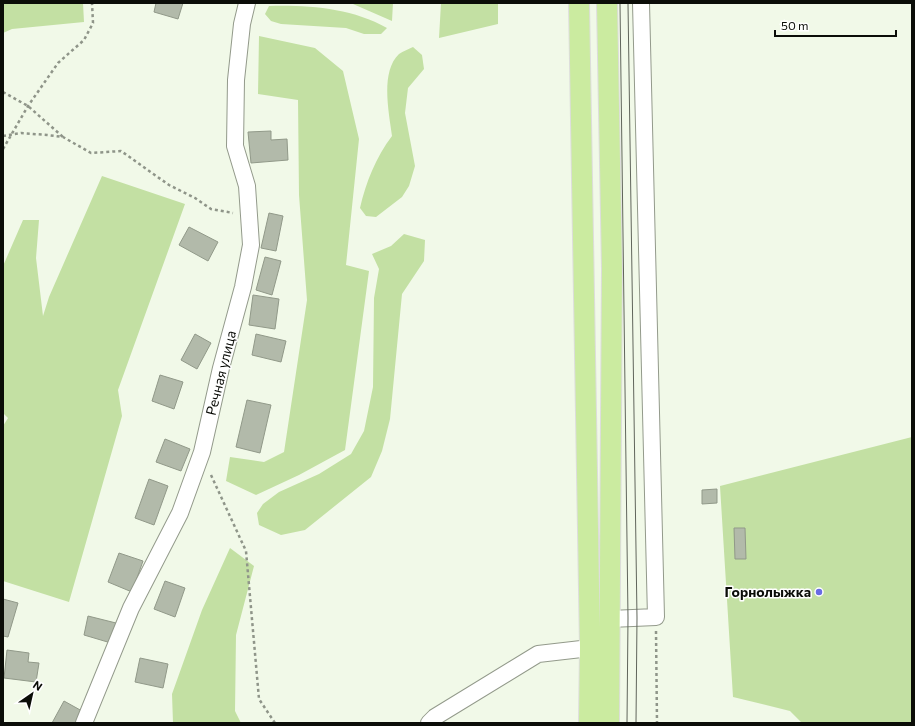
<svg xmlns="http://www.w3.org/2000/svg" width="915" height="726" font-family="Commissioner,sans-serif">
<style>
.green{fill:#c3e0a3}
.building{fill:#b2baaa;stroke:#919989}
.lines{fill:none;stroke-linecap:round;stroke-linejoin:round}
.minor-casing{stroke:#939a8b;stroke-width:18}
.major-casing{stroke:#dddddc;stroke-width:22}
.path{stroke:#8f9589;stroke-width:2.5;stroke-dasharray:3 3;stroke-linecap:butt}
.minor{stroke:#fff;stroke-width:16}
.major{stroke:#cbeba0;stroke-width:20}
.tram{stroke:#60655b;stroke-width:1}
.poi-dot{fill:#686be4;stroke:#fff;stroke-width:1.5}
.labels{text-anchor:middle;stroke-width:3;stroke-linejoin:round;paint-order:stroke}
.street-label{font-size:14px;fill:#0b0d08;stroke:#fff}
.poi-label{font-size:14px;font-weight:bold;fill:#0b0d08;stroke:#fff;text-anchor:end}
</style>
<rect width="100%" height="100%" fill="#f1f9e8"/>
<path class="green" d="M3,3H83L84,22L12,29L3,33Z
M342,3H393L392,21L353,4Z
M441,3H498V24L439,38Z
M269,6C310,5 351,8 387,28L381,34H364L346,28L281,24L271,21L265,14Z
M259,36L315,48L343,71L359,139L346,265L369,271L345,450L299,475L256,495L226,481L230,457L264,462L284,452L307,300L299,195L298,100L258,94Z
M413,47L422,55L424,69L408,88L405,113L415,166L409,186L402,197L376,217L366,216L360,208C366,182 376,157 392,136C389,113 380,72 399,54C403,51 409,49 413,47Z
M102,176L185,204L118,390L122,416L69,602L3,581V426L8,418L3,413V266L23,220H39L36,258L43,316L49,297Z
M404,234L425,240L424,261L402,294L390,419L382,451L371,477L305,530L281,535L259,525L257,513L263,504L279,492L319,474L351,454L364,431L373,387L374,298L379,269L372,254L391,246Z
M912,437V723H802L790,711L733,697L720,486Z
M230,548L254,566L236,635L235,711L241,723H173L172,694L202,610Z"/>
<path class="building" d="M156,3H183L178,19L154,12Z
M271,131V140L287,139L288,160L251,163L248,132Z
M269,213L283,216L276,251L261,248Z
M189,227L218,242L208,261L179,245Z
M265,257L281,261L272,295L256,290Z
M253,295L279,299L275,329L249,325Z
M195,334L211,343L197,369L181,360Z
M256,334L286,341L281,362L252,355Z
M160,375L183,382L174,409L152,401Z
M247,400L271,405L260,453L236,447Z
M165,439L190,449L181,471L156,462Z
M149,479L168,486L154,525L135,518Z
M717,489V503L702,504V490Z
M734,528H745L746,559H735Z
M119,553L143,561L132,592L108,582Z
M165,581L185,588L175,617L154,609Z
M3,599L18,603L8,637L3,636Z
M88,616L116,623L111,643L84,635Z
M7,650L29,653L28,662L39,663L36,682L4,678Z
M140,658L168,664L163,688L135,682Z
M64,701L82,711L75,723H52Z"/>
<g class="lines">
<g class="minor-casing">
<path id="minor" d="M610,619L656,617L641,3
M84,723L131,608L180,513L202,452L221,368L243,287L251,245L247,186L235,146L236,80L242,24L247,3
M429,723L435,717L538,654L590,648"/>
</g>
<g class="major-casing">
<path id="major" d="M579,3L590,648L589,723
M607,3L612,269L609,723"/>
</g>
<path class="path" d="M3,92L28,106L63,137
M3,136L21,133L47,135L63,137L91,153L121,151L169,185L195,198L211,209L233,213
M3,149L28,106L58,63L84,40L93,23L92,3
M211,475L246,551L259,699L275,723
M656,631L657,723"/>
<use href="#minor" class="minor"/>
<use href="#major" class="major"/>
<path class="tram" d="M620,3L628,618L627,723
M628,3L637,618L636,723"/>
</g>
<circle class="poi-dot" cx="819" cy="592" r="4"/>
<g class="labels">
<g class="street-label">
<text transform="translate(221 373) rotate(-76)" y="5">Речная улица</text>
</g>
<g class="poi-label">
<text x="811" y="597">Горнолыжка</text>
</g>
</g>
<rect width="915" height="726" fill="none" stroke="#0b0d08" stroke-width="8"/>
<g transform="translate(32 694) rotate(34)" stroke="#ffffff" stroke-width="3" paint-order="stroke">
<path d="M0-3L7 15L0 10L-7 15Z" fill="#0b0d08"/>
<text y="-6" font-size="11" font-weight="bold" text-anchor="middle" fill="#0b0d08">N</text>
</g>
<path d="M775 30v6h121v-6" fill="none" stroke="#0b0d08" stroke-width="2"/>
<text x="781" y="30" font-size="12" fill="#0b0d08" stroke="#ffffff" stroke-width="3" paint-order="stroke">50 m</text>
</svg>
